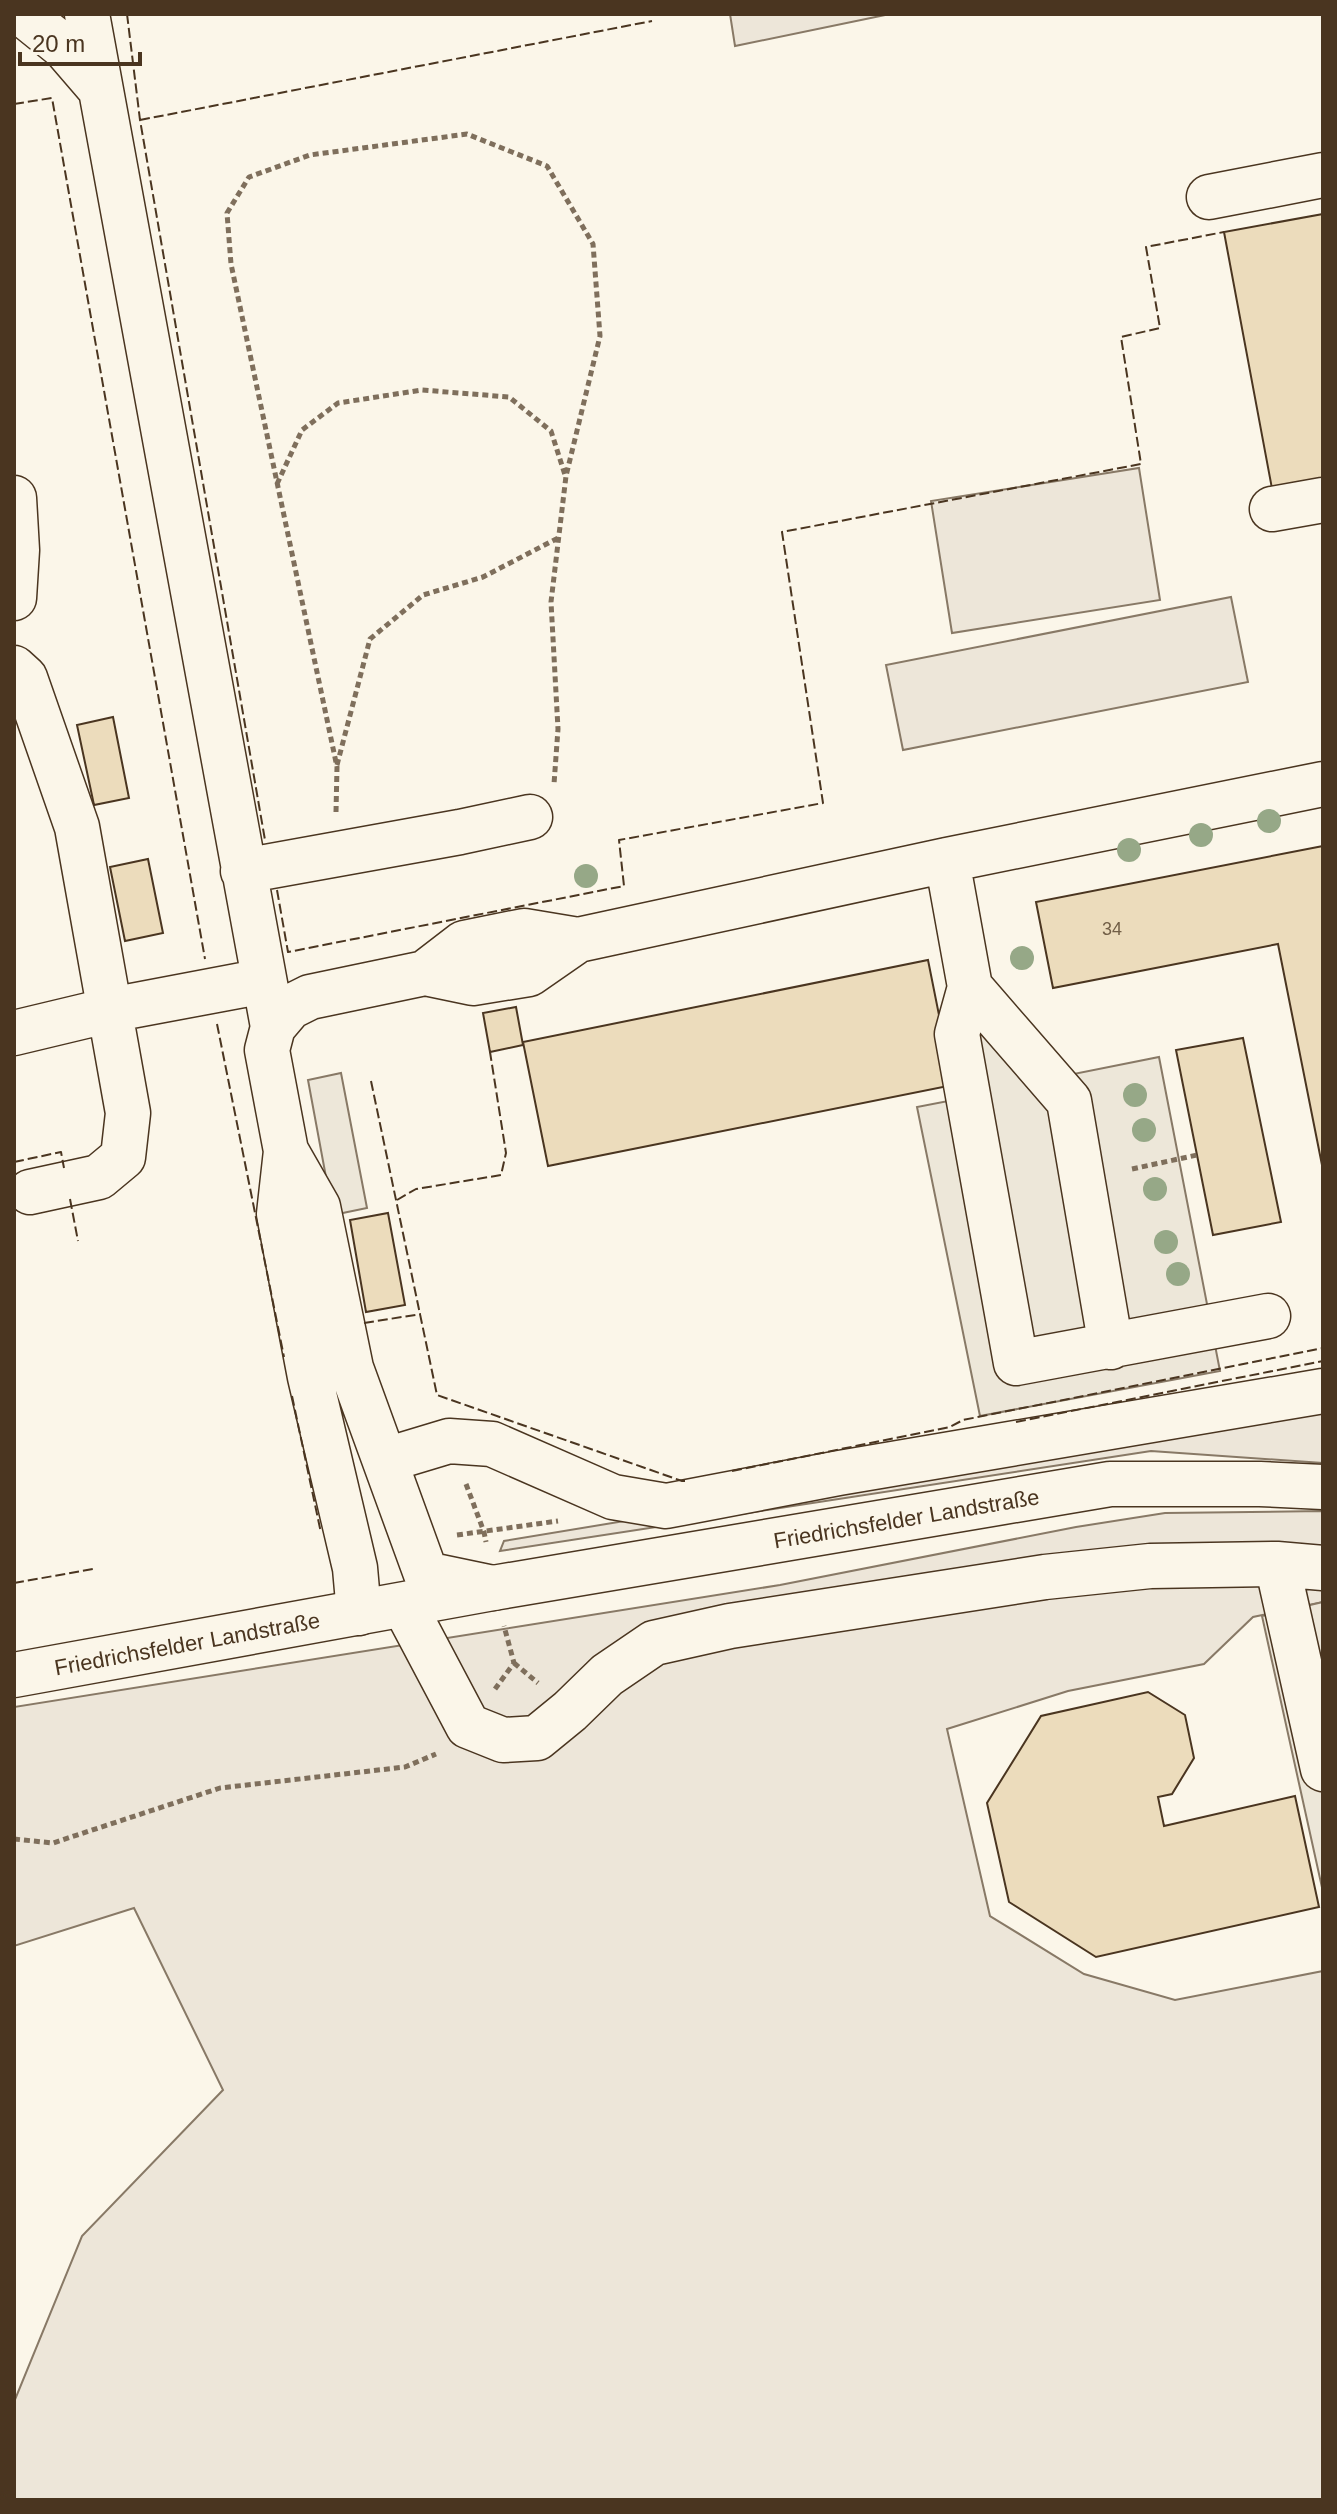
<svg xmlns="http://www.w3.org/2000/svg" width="1337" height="2514" font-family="Arial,sans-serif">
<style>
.green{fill:#ede6d9;stroke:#887966;stroke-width:2}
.parking{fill:#ede7d9;stroke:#887966;stroke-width:2}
.building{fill:#ecdcbc;stroke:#4a3520;stroke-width:2}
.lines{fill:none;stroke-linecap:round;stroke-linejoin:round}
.minor-casing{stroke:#4a3520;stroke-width:47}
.major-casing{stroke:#4a3520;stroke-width:47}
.path{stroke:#7f6f5c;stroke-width:5;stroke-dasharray:6 4;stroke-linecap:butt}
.minor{stroke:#fbf6e9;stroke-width:44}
.major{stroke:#fbf6e9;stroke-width:44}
.fence{stroke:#4a3520;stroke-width:2;stroke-dasharray:10 4;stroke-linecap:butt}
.tree{fill:#96a887}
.labels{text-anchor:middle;stroke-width:6;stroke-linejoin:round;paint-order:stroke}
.number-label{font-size:18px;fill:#725f47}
.street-label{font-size:22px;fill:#4a3520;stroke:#fbf6e9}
</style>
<rect width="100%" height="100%" fill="#fbf6e9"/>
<path class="green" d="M730,14H890L735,46Z
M1139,468L1160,600L952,633L931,501Z
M1231,597L1248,682L903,750L886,665Z
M1323,1405V1463L1151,1451L500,1551L504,1541Z
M1323,1511V1602L1253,1617L1204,1664L1068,1691L947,1729L990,1916L1084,1974L1175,2000L1323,1971V2500H14V2402L82,2236L223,2090L134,1908L14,1946V1707L780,1585L1076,1527L1165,1513Z"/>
<path class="parking" d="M998,1013L1059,1077L1159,1057L1220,1371L980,1416L917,1107L964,1098L951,1025Z
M341,1073L367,1208L333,1215L308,1080Z
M1323,1602V1892L1262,1616Z"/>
<path class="building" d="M1323,214V485L1273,494L1224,232Z
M113,717L129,798L94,805L77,725Z
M1323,846V1170L1278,944L1053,988L1036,902Z
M148,859L163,933L125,941L110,867Z
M928,960L953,1085L548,1166L523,1042Z
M516,1007L523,1045L490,1052L483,1013Z
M1243,1038L1281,1222L1213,1235L1176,1050Z
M388,1213L405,1305L366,1312L350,1220Z
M1148,1692L1185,1715L1194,1758L1172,1794L1158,1797L1164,1826L1295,1796L1319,1907L1096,1957L1009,1902L987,1803L1041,1716Z"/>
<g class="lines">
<g class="minor-casing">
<path id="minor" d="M23,14L64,47L101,90
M87,14L273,1027
M1209,197L1323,175
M14,498L17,550L14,598
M1272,509L1323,500
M14,668L25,678L77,827L128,1113L123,1157L99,1177L30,1192
M947,860L970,987L1069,1101L1111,1347
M243,871L460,832L530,817
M425,973L464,943L524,931L578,940L947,860L1323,784
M970,987L957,1034L1016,1363L1268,1316
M14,1033L110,1010L264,981
M286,1151L318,1207L351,1368L426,1574L493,1588
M386,1460L449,1441L492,1444L613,1497L666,1506L839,1473L1323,1391
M1277,1564L1323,1769
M404,1605L468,1726L503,1740L537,1738L570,1711L607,1675L654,1643L730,1626L1045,1577L1150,1566L1277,1564L1323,1568
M359,1613L355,1568L310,1377L279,1214L286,1151L267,1050L273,1027L290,1007L310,997L425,973L473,983L529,974L578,940"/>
</g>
<g class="major-casing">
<g id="major">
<path id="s1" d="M14,1675L493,1588L1110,1484H1260L1323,1487"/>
</g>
</g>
<path class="path" d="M277,484L302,430L338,403L422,390L509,397L551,431L565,475
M337,765L370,639L423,595L483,577L558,538
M336,812L337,767L231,264L227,213L249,177L310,155L467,134L547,166L593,244L600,336L566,476L551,602L558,729L554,784
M1132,1169L1197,1155
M466,1484L484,1532L486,1542
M457,1535L558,1521
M514,1663L538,1683
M495,1689L514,1663L504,1626
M14,1839L53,1843L220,1788L405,1767L436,1754"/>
<use href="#minor" class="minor"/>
<use href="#major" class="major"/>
<path class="fence" d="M127,14L140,120L265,840
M14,104L52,98L205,959
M140,120L652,21
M277,890L288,952L624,886L619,840L823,803L782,532L1141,464L1121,337L1160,328L1146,247L1224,232
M217,1024L284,1357
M371,1081L437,1395L682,1481H685
M14,1162L61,1152L64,1168
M70,1199L78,1241
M397,1200L416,1189L501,1175L506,1153L490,1052
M364,1323L421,1314
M292,1396L321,1533
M1016,1422L1323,1361
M732,1471L950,1427L963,1420L1323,1348
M14,1583L93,1569"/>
</g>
<g class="tree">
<circle cx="1269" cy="821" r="12"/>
<circle cx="1201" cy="835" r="12"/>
<circle cx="1129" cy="850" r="12"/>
<circle cx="586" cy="876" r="12"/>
<circle cx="1022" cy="958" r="12"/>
<circle cx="1135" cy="1095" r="12"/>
<circle cx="1144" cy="1130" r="12"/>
<circle cx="1155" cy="1189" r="12"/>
<circle cx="1166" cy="1242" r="12"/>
<circle cx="1178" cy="1274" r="12"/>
</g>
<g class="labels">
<g class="number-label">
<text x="1112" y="935">34</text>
</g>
<g class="street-label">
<text dy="8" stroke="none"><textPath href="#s1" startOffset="906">Friedrichsfelder Landstraße</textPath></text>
<text dy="8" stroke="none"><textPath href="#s1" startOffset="176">Friedrichsfelder Landstraße</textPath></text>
</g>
</g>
<rect width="1337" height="2514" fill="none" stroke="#4a3520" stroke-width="32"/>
<path d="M20 52v12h120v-12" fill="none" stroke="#4a3520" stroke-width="4"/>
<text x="32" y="52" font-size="24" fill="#4a3520" stroke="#fbf6e9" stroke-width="6" paint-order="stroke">20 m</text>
</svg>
